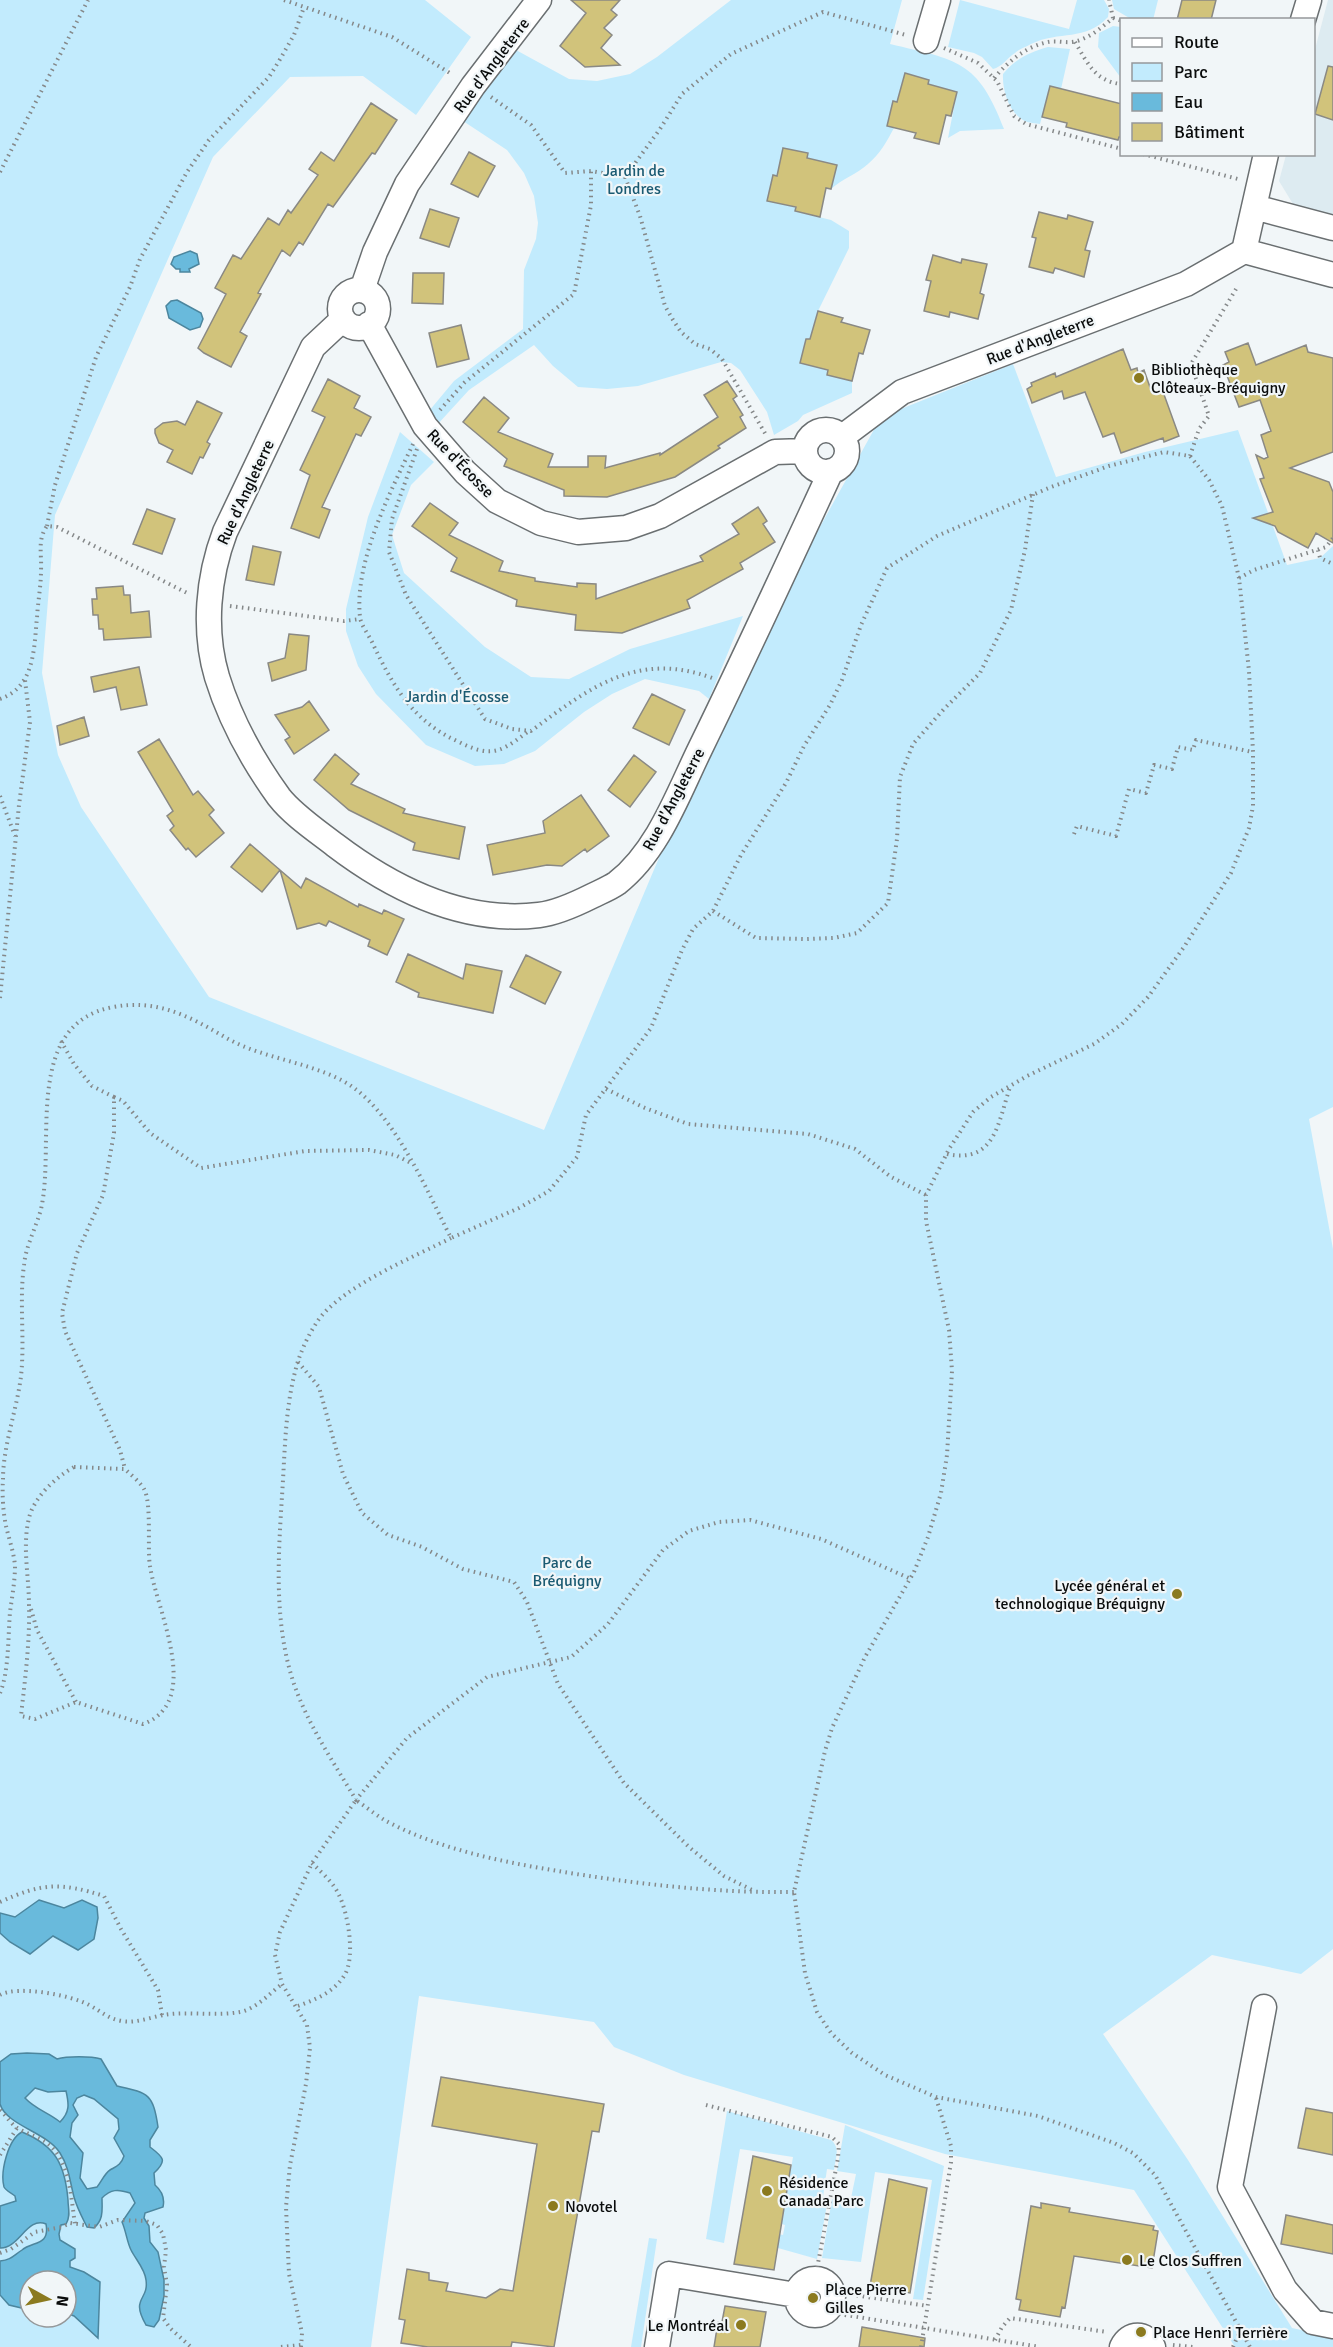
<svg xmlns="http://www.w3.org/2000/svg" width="1333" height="2347" font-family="Signika,sans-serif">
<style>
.built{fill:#ddebf1}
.green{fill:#c2ebfd;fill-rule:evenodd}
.water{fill:#69badc;stroke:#4c869e;stroke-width:1.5;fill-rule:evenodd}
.building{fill:#d1c37b;stroke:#8a8984;stroke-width:1.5}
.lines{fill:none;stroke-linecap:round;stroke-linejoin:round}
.minor-casing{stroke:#6a6f71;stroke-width:27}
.path{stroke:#858889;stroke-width:4;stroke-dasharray:1.5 4.5;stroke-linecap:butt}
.minor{stroke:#fff;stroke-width:24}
.poi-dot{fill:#8b7a1f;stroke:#f1f6f8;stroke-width:2}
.labels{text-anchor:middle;stroke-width:4.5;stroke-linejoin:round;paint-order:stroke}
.street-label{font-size:16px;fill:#0a0c0c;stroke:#f1f6f8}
.park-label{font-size:16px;fill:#1a5a72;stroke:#f1f6f8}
.poi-label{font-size:16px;fill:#0a0c0c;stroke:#f1f6f8;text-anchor:start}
</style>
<rect width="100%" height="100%" fill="#f1f6f8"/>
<path class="built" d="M1328,0H1333V216L1293,204L1279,181L1286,155L1314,154V53Z"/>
<path class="green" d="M0,0H425L471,37L416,115L363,76L290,77L213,157L55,515L42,673L58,755L81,807L209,997L544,1130L732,685L881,417L1013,364L1056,477L1145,452L1238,430L1287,565L1320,558L1333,546V1107L1309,1119L1333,1249V1949L1301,1974L1212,1955L1103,2034L1188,2160L1292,2328L1333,2337V2347H1235L1134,2190L945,2154L684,2075L614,2047L594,2022L419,1996L371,2347H0ZM30,2281H66V2317H30Z
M731,0H902L890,44C957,60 978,60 1004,129L960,131L948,138L957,92L928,84L929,80L905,74L897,102L893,101L887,126L894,128C887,141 880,154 868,164C857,174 842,179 831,189L836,165L807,158L808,153L783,148L777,176L796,207L795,211L831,220L849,231V248L818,311L810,339H806L800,363L828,370V375L852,381V393L803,415L798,421L774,435L767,412L740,370L731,363L721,362L638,386L607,389L578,387L553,366L534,345L469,390L437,425L429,411L454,381L523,329L524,270L536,239L538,223L534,196L524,173L507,150L463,121L516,50L569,79L597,81L630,74L657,57Z
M960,0L1069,29L1077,0H1104L1109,9L1108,17C1085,42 1060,30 1031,44C1026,47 1019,49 1015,53C1007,58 1002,67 993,69L982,57L974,53L948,47Z
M1112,0H1158L1153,20L1131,19L1114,9Z
M1113,26L1121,27V78L1098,47L1099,33Z
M1048,47L1070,49L1061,89L1050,86L1040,124C1036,123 1029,123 1025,121C1009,114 1002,89 1003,74C1015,59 1030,52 1048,47Z
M400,432L434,462L411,485L392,535L404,573L485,647L531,677L569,679L630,649L743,616L709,699L699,691L645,679L612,694L584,712L535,751L504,764L475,766L426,745L376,694L358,666L346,631V609L368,517Z
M727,2111L831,2140C841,2148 835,2159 834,2170L827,2169L823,2197L828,2199L817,2259L778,2248V2234L783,2235L785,2225L778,2223L780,2216L783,2217L793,2157L740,2149L724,2243L706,2239Z
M845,2125L944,2166L923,2300L913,2299L932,2180L875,2172L861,2262L822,2258L832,2199L850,2203L856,2174L837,2171Z
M649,2238L657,2239L641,2347H631Z"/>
<path class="water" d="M190,251L197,254L199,264L189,269L190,272H180V269H176L171,264L174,257Z
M177,300L201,313L203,319L200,327L190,330L169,318L166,306L171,301Z
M39,1900L64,1908L82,1900L97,1907L98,1918L94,1939L78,1950L53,1936L30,1954L10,1942L0,1933V1913L15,1917Z
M27,2053L49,2054L57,2059C67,2056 91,2056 101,2059L117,2086C148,2093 153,2093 158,2127L150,2140V2147C163,2157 168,2160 154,2173L155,2185C162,2191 165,2198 163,2207L145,2213L144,2218L149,2226L150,2242L158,2252L164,2280V2296L159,2320L154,2327L146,2325C130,2297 149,2301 146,2280C145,2269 136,2260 131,2250C127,2242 126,2231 122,2222L135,2203L130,2193C118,2189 111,2189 102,2198C102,2210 104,2219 94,2228L87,2227C82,2217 77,2208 74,2197C70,2182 69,2167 60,2153C47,2132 7,2126 0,2104C0,2095 0,2071 0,2062L11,2054ZM35,2088L48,2092L66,2091C69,2104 70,2112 60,2122C49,2113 35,2109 25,2098ZM84,2095L94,2099L118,2119L119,2129L114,2138L124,2156C121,2165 117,2166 110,2170C105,2173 101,2182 97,2187L87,2189L80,2178L83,2153L70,2137L72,2123L78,2115L73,2105L77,2098Z
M22,2132C56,2146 65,2165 68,2200C68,2208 71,2216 66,2224L61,2225L59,2234L60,2240L75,2249V2258L70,2261V2267L84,2272L100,2282L98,2338L74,2316L66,2313V2281H30V2310L9,2305L0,2295V2261C11,2260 13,2256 22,2250C33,2241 50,2246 46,2224C27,2216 19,2249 0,2248V2206L16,2201L15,2196C12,2193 6,2191 4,2187C0,2172 8,2139 22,2132Z"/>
<path class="building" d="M571,0H620L611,10L617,15L604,28L612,35L601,48L620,65L585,67L560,46L586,13Z
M1182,0H1216L1211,20H1177Z
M1328,66L1333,67V120L1315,114Z
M905,73L929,80L928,84L957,92L951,116L946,115L939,144L914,138L916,133L887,126L893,101L897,102Z
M1050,86L1122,104V137H1119L1118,140L1066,127L1067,123L1042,117Z
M371,103L397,120L375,154L372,153L333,207L328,204L303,245L299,242L290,256L282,250L258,293L261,294L240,332L247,336L231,367L204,353L198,348L226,294L215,288L233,255L241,259L268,218L279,225L288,210L291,213L318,175L309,169L321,152L334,161Z
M783,148L808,153L807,158L837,165L831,189L826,188L820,217L795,211L796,207L767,201L773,175L777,176Z
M469,152L495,166L478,197L451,184Z
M430,209L459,218L449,247L420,238Z
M1039,212L1067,219L1068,215L1093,222L1085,250L1090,251L1084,277L1055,268L1053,273L1029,267L1036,238L1032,237Z
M933,255L961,263L962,259L987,264L980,293L984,295L978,319L950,312L949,317L924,311L931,281L926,280Z
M413,273H444L443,304L412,303Z
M818,311L843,318L841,322L870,330L863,354L859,353L852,381L827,375L828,370L800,363L806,339H810Z
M461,325L469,359L437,367L429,333Z
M1248,343L1256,365L1306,345L1308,352L1333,358V452L1290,468L1329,482L1333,492V543L1316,533L1308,548L1278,532L1275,526L1253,518L1273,512L1260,479L1264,478L1256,455L1264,459L1268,457L1261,435L1271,431L1260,400L1239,407L1223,365L1229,362L1225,352Z
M1123,349L1131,370L1137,368L1138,373L1144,370L1152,393L1162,389L1179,436L1164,442L1163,438L1121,453L1114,433L1103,437L1085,392L1064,399L1062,391L1032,403L1027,389L1032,386L1031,383L1055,373L1056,377Z
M328,379L360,396L354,408L371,417L361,436L356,434L322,507L330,510L319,538L291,528L310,475L300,470L325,417L312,411Z
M727,381L737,396L733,399L743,415L740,417L746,428L718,446L720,448L675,477L607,497L564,496V490L504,466L507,459L463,422L484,397L509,418L498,432L553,454L548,467H588V456H606L605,468L660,453V455L718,417L704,395Z
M197,401L222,413L207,442L210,444L203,458L200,457L192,474L167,462L173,450L159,443L155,433V429L163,423L177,421L185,425Z
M430,503L458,523L449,535L503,561L499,571L535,578V581L577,587V583L596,584V599L703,561L700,556L739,534L732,524L758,507L767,521L763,524L775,542L740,563L743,569L687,600L690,608L622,633L575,630L576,615L516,606L517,600L451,571L457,558L412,526Z
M147,509L175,519L162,554L133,544Z
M253,546L281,552L274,585L246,580Z
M123,586L124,595H130L131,613L149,611L151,637L104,640L103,629H99L98,615H93L92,599H97L96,588Z
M289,634L309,636L306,670L272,681L268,663L285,658Z
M139,667L147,705L121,710L116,687L94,692L91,677Z
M652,694L685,710L669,745L633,728Z
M309,701L329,730L294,754L285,740L290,737L275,715L302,707Z
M84,717L89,736L60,745L57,726Z
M159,739L193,795L198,791L214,810L209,815L224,833L196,857L188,848L186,850L170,830L174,826L167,816L173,811L138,752Z
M335,754L359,774L351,784L405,809L403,813L465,827L459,859L413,850L415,843L349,810L314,780Z
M634,755L656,772L630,807L608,790Z
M581,795L609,836L587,852L585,849L562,866L547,865L493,875L487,845L545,833L543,821Z
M250,844L280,870L262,892L231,867Z
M280,870L301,888L306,878L358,907L359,904L382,914L384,910L404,919L387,955L368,946L370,940L329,921L326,926L319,923L297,929Z
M408,954L463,979L466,964L502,971L493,1013L418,997L419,993L396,982Z
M526,955L561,972L545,1004L510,987Z
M441,2077L604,2104L599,2132L592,2131L554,2347L512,2342L511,2347H428L401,2343L405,2320L399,2319L407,2269L429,2273V2280L448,2283L446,2291L486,2298L500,2289L513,2291L537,2144L432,2126Z
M1306,2108L1333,2113V2155L1298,2148Z
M753,2156L791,2165L774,2270L734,2264Z
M889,2179L927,2188L910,2293L870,2286Z
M1041,2203L1070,2208L1069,2212L1154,2226L1153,2230L1158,2231L1152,2268L1074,2256L1065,2308L1062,2307L1060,2317L1019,2310L1021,2300L1016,2299L1031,2206L1041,2208Z
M1286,2215L1333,2225V2254L1281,2244Z
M725,2306L766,2312L760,2347H714L718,2322H722Z
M862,2327L925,2338L924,2347H859Z"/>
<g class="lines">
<g class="minor-casing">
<path id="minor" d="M1303,20L1309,0
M926,41L938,0
M1254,207L1333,228
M1244,251L1266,154
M1244,251L1333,275
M362,290L375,252L407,184L473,86L539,0
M340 309a19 19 0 1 1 38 0a19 19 0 1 1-38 0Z
M343,319L313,347L225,532C208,577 203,630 217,677C230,719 253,761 279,797C293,815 317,831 335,845C393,889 464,924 539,915C557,913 576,904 592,896C600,892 610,888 617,883C658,851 678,794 700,749C745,657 788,564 831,471
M369,324L425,426L465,472L497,501L541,523L578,532L626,528L660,516L775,452L805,451
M805 451a21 21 0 1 1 42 0a21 21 0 1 1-42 0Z
M842,437L902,392L1186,284L1244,251
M1264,2007L1230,2187L1285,2290L1313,2322L1333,2326
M797 2297a18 18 0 1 1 36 0a18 18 0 1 1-36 0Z
M657,2347L669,2274L796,2295
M1122,2347C1129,2332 1146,2332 1153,2347"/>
</g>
<path class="path" d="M284,0L392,37L453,75
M1113,18L1122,21
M1075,42C1087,62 1095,82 1122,84
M944,48L978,63L997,81L1014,116L1026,124L1122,149
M994,78C1009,61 1025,47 1048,42C1057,40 1068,44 1077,41C1091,37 1102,27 1113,18L1109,0
M491,97L531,125L565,173L591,171L625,177L660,129L682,94L731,54L823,12L906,35
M1143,154L1238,179
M0,172L88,0
M625,177L640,216L665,306L673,320L681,332L695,344L710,349L722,359L766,435
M440,410L464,383L574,294L591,205V171
M413,444C390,493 354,562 360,617C361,625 368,634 372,642C393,686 412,721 459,742C471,748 485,754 498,750C509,747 520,737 529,731
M417,449L392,519L389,552L406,595L485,719L512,729L531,731C588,689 637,650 712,678
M1190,456L1199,429L1209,416L1191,364L1236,289
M47,526L55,485L96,357L130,287L140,259L187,172L209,140L269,77L279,61L294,35L304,7
M1318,550L1320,558L1333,564
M1239,578L1254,570L1326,547L1333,538
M230,606L344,621L360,619
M0,699C35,687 34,648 37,617C38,601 41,586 41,570C42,554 37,540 47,526L57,527L189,594
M0,796L15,836
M1074,834L1077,826L1116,836L1129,789L1146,793L1154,765L1172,769L1178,747L1193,750L1196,740L1252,752
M713,911L756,938L806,939L834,938L857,933L888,903L897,839L900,777L913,744L944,709L980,673L1011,610L1025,550L1033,494
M0,998L19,805L30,722L25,680
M61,1041L74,1064L92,1086L114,1097V1133L103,1195L77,1253L62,1313L65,1331L120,1450L125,1469
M606,1089L645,1108L688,1124L808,1134L855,1149L891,1177L926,1195
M114,1097L123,1101L150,1133L201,1168L305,1151L369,1150L395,1155L413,1164
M947,1154C995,1164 998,1123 1010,1087
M451,1238C414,1257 340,1287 317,1322C307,1337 299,1355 295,1372C286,1407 285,1444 283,1480C279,1547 272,1619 294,1684C308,1725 334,1763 356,1800L407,1738L487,1677L571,1657L608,1624L663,1550L689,1531L719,1522L750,1520L821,1539L911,1579
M298,1362L319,1387L343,1474L362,1513L388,1535L422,1547L463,1569L514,1582L527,1602L558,1684L624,1783L689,1847L724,1876L754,1891
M74,1467L125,1469C131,1475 140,1482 144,1489C152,1503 147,1549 150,1566C156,1609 204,1702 143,1724L76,1702L35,1719L21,1716C25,1679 30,1642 29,1605C29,1576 22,1546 29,1518C34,1497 56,1477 74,1467Z
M31,1609L37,1630L76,1702
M0,1693C9,1672 8,1636 10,1612C12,1597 15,1581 15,1566C14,1553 9,1539 6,1526C3,1512 2,1494 3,1479C3,1446 17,1409 21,1376C25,1339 19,1302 24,1265C26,1245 36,1228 41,1209C56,1144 22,1024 113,1007C156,999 187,1015 223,1036C259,1058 306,1061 343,1081C392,1107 427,1191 451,1238L519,1208L549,1191L577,1157L586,1115L651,1028L682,950L693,929L713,911L741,855L786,783L804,746L830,705L842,680L861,625L887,568L937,536L1051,487L1109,466L1164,452L1190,456L1209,480L1222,506L1239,578L1249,671L1253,752V806L1249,828L1231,873L1184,947L1148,997L1122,1024L1094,1044L1027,1076L991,1097L973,1112L949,1149L926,1195V1221L949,1330L952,1371L947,1455L941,1493L928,1537L914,1572L865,1657L832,1728L825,1751L794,1892L805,1973L817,2012L831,2033L852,2053L885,2075L936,2097L1038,2116L1114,2143L1133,2153L1155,2175L1250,2347
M0,1902C42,1883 60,1882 104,1896L121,1929L158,1990L162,2015
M0,1995C17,1985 71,1995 89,2005C101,2011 108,2019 122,2021C138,2024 155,2015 171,2014C194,2012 218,2016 240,2012C256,2009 270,1993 282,1984
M298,2006C314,2000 333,1993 344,1976C356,1958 348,1913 339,1895C333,1882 321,1872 312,1863
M706,2105L832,2137L839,2144L838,2158L815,2279
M0,2110C6,2115 10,2123 16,2127C24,2133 37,2136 46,2142C70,2160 71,2197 75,2225
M0,2155L17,2128
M0,2253L11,2249L35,2232L62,2227L70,2223L99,2227L118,2220L146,2221L157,2225L163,2234L166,2250L164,2267L167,2285L163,2318L170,2328L191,2347
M833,2292L928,2306
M827,2312L1040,2347
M995,2340L1002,2327L1010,2318L1107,2332
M1173,2345L1193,2347
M281,2347L301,2345
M301,2347L302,2333L289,2274L286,2207L290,2165L306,2084L310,2048L307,2025L282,1984L275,1955L280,1932L312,1863L356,1800C366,1807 376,1815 386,1821C443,1851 508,1863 570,1873C645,1885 718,1893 794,1892
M921,2347L951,2162V2146L936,2098
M1233,2347L1240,2331"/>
<use href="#minor" class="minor"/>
</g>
<g class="poi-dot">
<circle cx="1139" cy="378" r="6"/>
<circle cx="1177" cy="1594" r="6"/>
<circle cx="767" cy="2191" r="6"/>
<circle cx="553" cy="2206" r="6"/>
<circle cx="1127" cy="2260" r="6"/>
<circle cx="813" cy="2298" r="6"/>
<circle cx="741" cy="2325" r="6"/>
<circle cx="1141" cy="2332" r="6"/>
</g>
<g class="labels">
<g class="street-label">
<text transform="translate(491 65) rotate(-53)" y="6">Rue d'Angleterre</text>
<text transform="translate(1040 339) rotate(-21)" y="6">Rue d'Angleterre</text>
<text transform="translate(461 463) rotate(46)" y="6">Rue d'Écosse</text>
<text transform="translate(245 492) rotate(-65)" y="6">Rue d'Angleterre</text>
<text transform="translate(673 799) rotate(-62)" y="6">Rue d'Angleterre</text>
</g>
<g class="park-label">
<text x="634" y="176">Jardin de<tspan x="634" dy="18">Londres</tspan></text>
<text x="457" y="702">Jardin d'Écosse</text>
<text x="567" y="1568">Parc de<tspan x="567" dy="18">Bréquigny</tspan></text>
</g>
<g class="poi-label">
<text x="1151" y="375">Bibliothèque<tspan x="1151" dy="18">Clôteaux-Bréquigny</tspan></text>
<text x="1165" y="1591" text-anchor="end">Lycée général et<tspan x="1165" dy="18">technologique Bréquigny</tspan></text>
<text x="779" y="2188">Résidence<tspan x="779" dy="18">Canada Parc</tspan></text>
<text x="565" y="2212">Novotel</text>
<text x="1139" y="2266">Le Clos Suffren</text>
<text x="825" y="2295">Place Pierre<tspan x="825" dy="18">Gilles</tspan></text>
<text x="729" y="2331" text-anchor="end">Le Montréal</text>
<text x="1153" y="2338">Place Henri Terrière</text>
</g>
</g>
<rect x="1120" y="18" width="195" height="138" fill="#f1f6f8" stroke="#95989a" stroke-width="1.5"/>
<rect x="1132" y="38" width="30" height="9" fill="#ffffff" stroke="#95989a" stroke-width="1.5"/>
<text x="1174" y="48" font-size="18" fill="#0a0c0c">Route</text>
<rect x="1132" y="63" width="30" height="18" fill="#c2ebfd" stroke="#95989a" stroke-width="1.5"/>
<text x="1174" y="78" font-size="18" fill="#0a0c0c">Parc</text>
<rect x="1132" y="93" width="30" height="18" fill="#69badc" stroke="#95989a" stroke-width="1.5"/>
<text x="1174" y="108" font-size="18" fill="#0a0c0c">Eau</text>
<rect x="1132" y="123" width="30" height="18" fill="#d1c37b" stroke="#95989a" stroke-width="1.5"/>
<text x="1174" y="138" font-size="18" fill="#0a0c0c">Bâtiment</text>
<g transform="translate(48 2299) rotate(98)"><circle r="28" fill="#f1f6f8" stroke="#95989a" stroke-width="1.5"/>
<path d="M0-4.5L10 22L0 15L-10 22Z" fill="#8b7a1f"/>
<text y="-9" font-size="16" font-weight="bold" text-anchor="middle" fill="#0a0c0c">N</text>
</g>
</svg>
